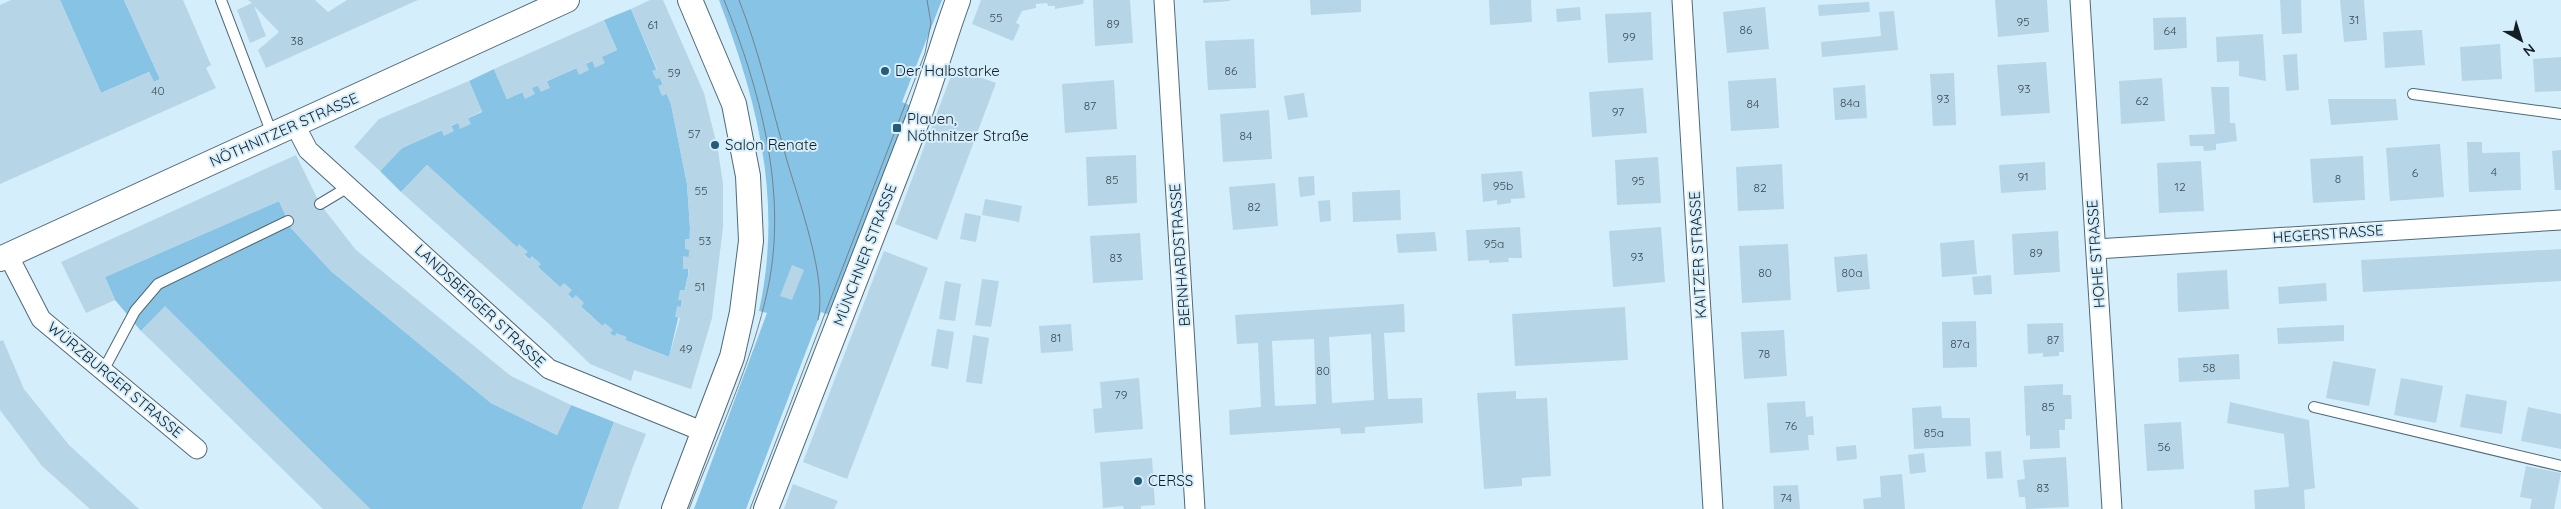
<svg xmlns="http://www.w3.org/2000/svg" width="2561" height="509" font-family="Quicksand,sans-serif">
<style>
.green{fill:#87c3e4}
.building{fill:#b6d5e7;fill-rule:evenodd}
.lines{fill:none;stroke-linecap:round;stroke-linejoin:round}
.service-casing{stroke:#4e6a79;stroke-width:12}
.minor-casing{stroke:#4e6a79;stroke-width:21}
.tertiary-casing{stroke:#4e6a79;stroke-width:26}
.service{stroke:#fff;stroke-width:10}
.minor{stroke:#fff;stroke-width:19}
.tertiary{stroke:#fff;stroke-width:24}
.tram{stroke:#71838d;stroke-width:1}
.poi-dot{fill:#265c77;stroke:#d5eefc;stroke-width:2}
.labels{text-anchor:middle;stroke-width:4;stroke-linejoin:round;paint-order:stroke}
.number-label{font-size:12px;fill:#3b4b55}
.poi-label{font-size:15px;fill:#121d24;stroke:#d5eefc;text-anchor:start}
.street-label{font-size:15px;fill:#121d24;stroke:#d5eefc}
</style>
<rect width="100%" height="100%" fill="#d5eefc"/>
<path class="green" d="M60,0H124L160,79L154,82L149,72L101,93Z
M719,0H942L902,102L911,106L830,315L821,312L746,509H694L767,313L759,311C783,201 758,103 719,0Z
M631,9L671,104L687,184L690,228L688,276L669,357L612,335L427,165L401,192L380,171L402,148L482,112L469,81L494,69L507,99L617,50L604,20Z
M279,201L291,228L331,271L491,403L557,435L571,405L614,422L582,509H370L165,307L141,331L115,300L105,277Z"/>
<path class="building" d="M11,0H60L101,93L149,72L154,82L160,79L124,0H183L211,65L206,68L216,88L0,184V5Z
M248,0H315L328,12L347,0H418L266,68L258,50L279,32L254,6L266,36L250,43L237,10L252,3Z
M650,0H663L704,93L718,150L723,184V227L712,318L691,389L634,370L631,381L590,364L547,322L401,192L427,165L517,247L519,244L528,252L524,255L529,259L532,256L541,264L538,267L560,287L564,283L572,290L568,295L572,299L576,295L584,303L581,307L602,326L605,323L613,330L610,333L612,335L615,336L616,333L627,337L625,340L669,357L680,318L675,317L677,306L681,307L683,301L678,300L680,290H685L688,276L689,269H683V256L689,257V250L685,249V239H690V228L687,184L671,104L667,94L662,96L658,86L663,84L660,78L656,79L652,71L657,69L631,9Z
M981,0H1084L1083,4L1055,9V6H1048L1047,3L1036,4V8L1022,11L1016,23L1020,25L1013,41L972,24Z
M1093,0H1130L1133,43L1095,46Z
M1203,0H1230V1L1203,3Z
M1310,0H1361V12L1311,15Z
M1489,0H1531L1532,22L1490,25Z
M1995,0H2047L2049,32L1998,37Z
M2280,0H2301L2302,33L2282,34Z
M2340,0H2364L2367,40L2344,42Z
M1869,2L1870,12L1819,16L1818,5Z
M1580,7L1581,20L1557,22L1556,9Z
M1765,7L1769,49L1727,53L1723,12Z
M1894,11L1898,50L1822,57L1821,42L1881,36L1879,12Z
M1651,12L1653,60L1608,63L1605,14Z
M2186,17L2187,48L2154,50L2153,18Z
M604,20L617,50L602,57L605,63L595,68L592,61L586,63L589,70L579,75L576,68L547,81L550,88L541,92L537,85L532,88L535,94L525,99L522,92L507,99L494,69Z
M2422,30L2425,65L2385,68L2383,32Z
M2263,34L2266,81L2239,76V61L2217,62L2216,37Z
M1254,39L1256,88L1208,90L1205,41Z
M2500,44L2502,79L2462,81L2460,47Z
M2297,54L2299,90L2286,91L2283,55Z
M2561,57V91L2535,92L2533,59Z
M2046,62L2050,113L2001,116L1997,65Z
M954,68L996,83L937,240L895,224Z
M1954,73L1956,125L1933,126L1930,74Z
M1776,78L1779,128L1731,131L1728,81Z
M2162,78L2165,121L2121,124L2119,81Z
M1114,80L1117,129L1065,133L1062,84Z
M469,81L482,111L468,118L471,124L460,129L458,123L451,125L454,131L444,136L441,130L402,148L380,171L354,147L379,119Z
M1865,85L1867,118L1835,120L1833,88Z
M2211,87H2229L2230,123H2235L2237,141L2216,144V150L2204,151L2203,146H2190L2189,135L2215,134Z
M1643,88L1647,133L1592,137L1589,92Z
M1304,93L1308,117L1288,120L1284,96Z
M2328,99H2396L2398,120L2331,125Z
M1269,110L1272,159L1223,162L1220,114Z
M2467,142H2482V153L2520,152L2521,190L2469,192Z
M2440,144L2444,197L2390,201L2386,148Z
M2561,150V190H2555L2552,151Z
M296,155L320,204L356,250L511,376L571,405L557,435L491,403L331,271L291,228L279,201L105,277L115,300L86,313L61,262Z
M1136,155L1137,203L1088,206L1086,157Z
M2363,156L2365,200L2313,203L2310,159Z
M1658,157L1661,203L1617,205L1615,160Z
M2201,161L2204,211L2159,213L2157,163Z
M2045,162L2046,190L2001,193L1999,165Z
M1782,164L1784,209L1738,211L1736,167Z
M1522,171L1525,198L1511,199V203L1497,205V200L1483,202L1481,174Z
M1314,176L1315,195L1300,197L1298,177Z
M1275,183L1278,226L1233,230L1229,187Z
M1400,190L1401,220L1353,222L1352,192Z
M985,199L1022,206L1019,222L982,215Z
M1330,200L1331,221L1320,222L1318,201Z
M965,213L981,216L976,242L960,239Z
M1520,227L1522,258H1508L1509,262L1489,263V260L1468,261L1466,230Z
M1661,227L1665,282L1613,287L1609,231Z
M2058,231L2060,272L2014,275L2012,234Z
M1435,232L1437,251L1398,253L1396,234Z
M1140,233L1143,280L1093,283L1090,236Z
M1974,240L1977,274L1942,277L1940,243Z
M1788,244L1791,300L1742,303L1739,246Z
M2561,249V281L2363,292L2361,260Z
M884,251L928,268L847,479L803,462Z
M1867,254L1870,289L1837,292L1834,257Z
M792,265L804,270L792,300L780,296Z
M2227,270L2229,309L2178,312L2177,273Z
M1991,275L1992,294L1974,295L1972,277Z
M982,279L999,281L991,327L975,325Z
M945,281L961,284L955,321L939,319Z
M2326,283L2327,301L2279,304L2278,287Z
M1404,304L1405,332L1384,333L1388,399L1422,398L1423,423L1365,427V433L1341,434L1340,428L1230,435L1229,410L1261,407L1258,343L1237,344L1235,315ZM1371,334L1374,400L1332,403L1329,337ZM1314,339L1316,404L1275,406L1272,341Z
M165,306L370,509H323L168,357L141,331Z
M1625,307L1628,360L1515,366L1512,314Z
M1976,321L1977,367L1943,368L1942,322Z
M2063,323L2064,352H2059V356L2043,357V353L2028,354L2027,324Z
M1071,324L1073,351L1041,353L1039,326Z
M2344,325V341L2278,344L2277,328Z
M937,329L954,332L948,369L931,366Z
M1784,330L1787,376L1744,379L1741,332Z
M973,335L989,338L982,384L966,382Z
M3,340L24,389L69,445L139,509H90L42,466L0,410V341Z
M2239,354L2240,379L2179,382L2178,358Z
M2333,361L2376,369L2369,406L2326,398Z
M1139,378L1143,429L1095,433L1093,409L1102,408L1100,382Z
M2401,378L2443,386L2436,423L2394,415Z
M2063,384V395H2071L2072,419H2065V430H2059L2060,448L2030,449V435L2026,436L2024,386Z
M1516,391V399L1547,398L1551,476L1522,478V486L1484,489L1477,393Z
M2466,394L2507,401L2502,434L2460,427Z
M1805,401L1806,417L1813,416L1814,435H1808L1809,450L1770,453L1767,403Z
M2230,402L2309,420L2315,488L2304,490L2305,509H2255L2254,490L2289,487L2284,434L2227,423Z
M1941,406L1942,418H1970L1971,446L1914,449L1912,408Z
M2528,407L2561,414V449L2521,441Z
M614,422L646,434L633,467L618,509H582Z
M2181,422L2184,469L2147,471L2144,424Z
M1856,445L1857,459L1837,461L1836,447Z
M2001,451L2003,478L1987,479L1985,452Z
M1924,453L1926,472L1910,474L1908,455Z
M2066,457L2069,507L2026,509L2025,497H2019L2017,480L2025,479L2023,460Z
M1152,458L1155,505L1141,506V509H1124L1123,506L1103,508L1100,462Z
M2526,466L2561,473L2554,509H2530L2532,499L2520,497Z
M1902,474L1905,509H1864L1863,499L1881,497L1880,476Z
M793,484L838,501L834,509H784Z
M1798,485L1800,509H1774L1773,486Z"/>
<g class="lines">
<g class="service-casing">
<path id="service" d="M221,0L272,134
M2413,94L2561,114
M320,204L350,186
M103,371L135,311L158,284L288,221
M2314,407L2561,466"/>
</g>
<g class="minor-casing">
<path id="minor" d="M1164,0L1195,509
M1682,0L1713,509
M2080,0L2112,509
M295,125L308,150L549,369L704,432
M2096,249L2561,220
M8,255L41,319L197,449"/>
</g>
<g class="tertiary-casing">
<path id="tertiary" d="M0,259L567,0
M674,509L732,357L742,312L751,241L748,176L734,104L690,0
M766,509L919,116C933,78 944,38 958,0"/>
</g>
<use href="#service" class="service"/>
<use href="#minor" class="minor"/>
<use href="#tertiary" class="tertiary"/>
<path class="tram" d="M739,0C759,51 771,104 786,157C798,200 828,278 818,320
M689,509C716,439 753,361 768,288C788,192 760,89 724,0
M750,509L925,53L931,23L927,0"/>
</g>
<g class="poi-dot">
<circle cx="885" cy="71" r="5"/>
<rect x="892" y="123" width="10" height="10" rx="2.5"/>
<circle cx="715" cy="145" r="5"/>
<circle cx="1138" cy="481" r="5"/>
</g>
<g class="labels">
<g class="number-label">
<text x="996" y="22">55</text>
<text x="2354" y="24">31</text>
<text x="2023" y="26">95</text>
<text x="1113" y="28">89</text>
<text x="653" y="29">61</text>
<text x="1746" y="34">86</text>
<text x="2170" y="35">64</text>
<text x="1629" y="41">99</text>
<text x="297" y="45">38</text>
<text x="1231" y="75">86</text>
<text x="674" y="77">59</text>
<text x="2024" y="93">93</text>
<text x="158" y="95">40</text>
<text x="1943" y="103">93</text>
<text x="2142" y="105">62</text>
<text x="1850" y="107">84a</text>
<text x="1753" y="108">84</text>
<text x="1090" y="110">87</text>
<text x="1618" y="116">97</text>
<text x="694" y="138">57</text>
<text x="1246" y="140">84</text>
<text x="2494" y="176">4</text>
<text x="2415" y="177">6</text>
<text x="2023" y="181">91</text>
<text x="2338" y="183">8</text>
<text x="1112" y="184">85</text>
<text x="1638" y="185">95</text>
<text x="1503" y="190">95b</text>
<text x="2180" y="191">12</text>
<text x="1760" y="192">82</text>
<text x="701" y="195">55</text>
<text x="1254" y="211">82</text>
<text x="705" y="245">53</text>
<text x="1494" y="248">95a</text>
<text x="2036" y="257">89</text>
<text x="1637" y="261">93</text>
<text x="1116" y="262">83</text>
<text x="1765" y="277">80</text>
<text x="1852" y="277">80a</text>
<text x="700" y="291">51</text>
<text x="1056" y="342">81</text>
<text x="2053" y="344">87</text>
<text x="1960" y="348">87a</text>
<text x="686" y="353">49</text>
<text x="1764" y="358">78</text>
<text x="2209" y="372">58</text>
<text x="1323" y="375">80</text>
<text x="1121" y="399">79</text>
<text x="2048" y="411">85</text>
<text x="1791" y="430">76</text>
<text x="1934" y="437">85a</text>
<text x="2164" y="451">56</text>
<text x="2043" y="492">83</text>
<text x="1786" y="502">74</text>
</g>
<g class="poi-label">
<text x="895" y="76">Der Halbstarke</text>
<text x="907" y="124">Plauen,<tspan x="907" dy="17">Nöthnitzer Straße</tspan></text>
<text x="725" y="150">Salon Renate</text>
<text x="1148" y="486">CERSS</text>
</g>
<g class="street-label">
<text transform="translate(284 130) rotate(-24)" y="5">NÖTHNITZER STRASSE</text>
<text transform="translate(2328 234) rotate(-4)" y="5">HEGERSTRASSE</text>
<text transform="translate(2096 254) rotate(-94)" y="5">HOHE STRASSE</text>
<text transform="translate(865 255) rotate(-69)" y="5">MÜNCHNER STRASSE</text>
<text transform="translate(1180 255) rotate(-94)" y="5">BERNHARDSTRASSE</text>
<text transform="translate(1698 255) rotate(-93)" y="5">KAITZER STRASSE</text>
<text transform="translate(480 306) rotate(43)" y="5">LANDSBERGER STRASSE</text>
<text transform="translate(115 380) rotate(40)" y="5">WÜRZBURGER STRASSE</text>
</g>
</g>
<g transform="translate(2521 40) rotate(141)" stroke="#d5eefc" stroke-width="4" paint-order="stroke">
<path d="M0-4L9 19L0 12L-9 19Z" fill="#121d24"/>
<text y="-8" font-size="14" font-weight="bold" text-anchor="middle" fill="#121d24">N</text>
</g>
</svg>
